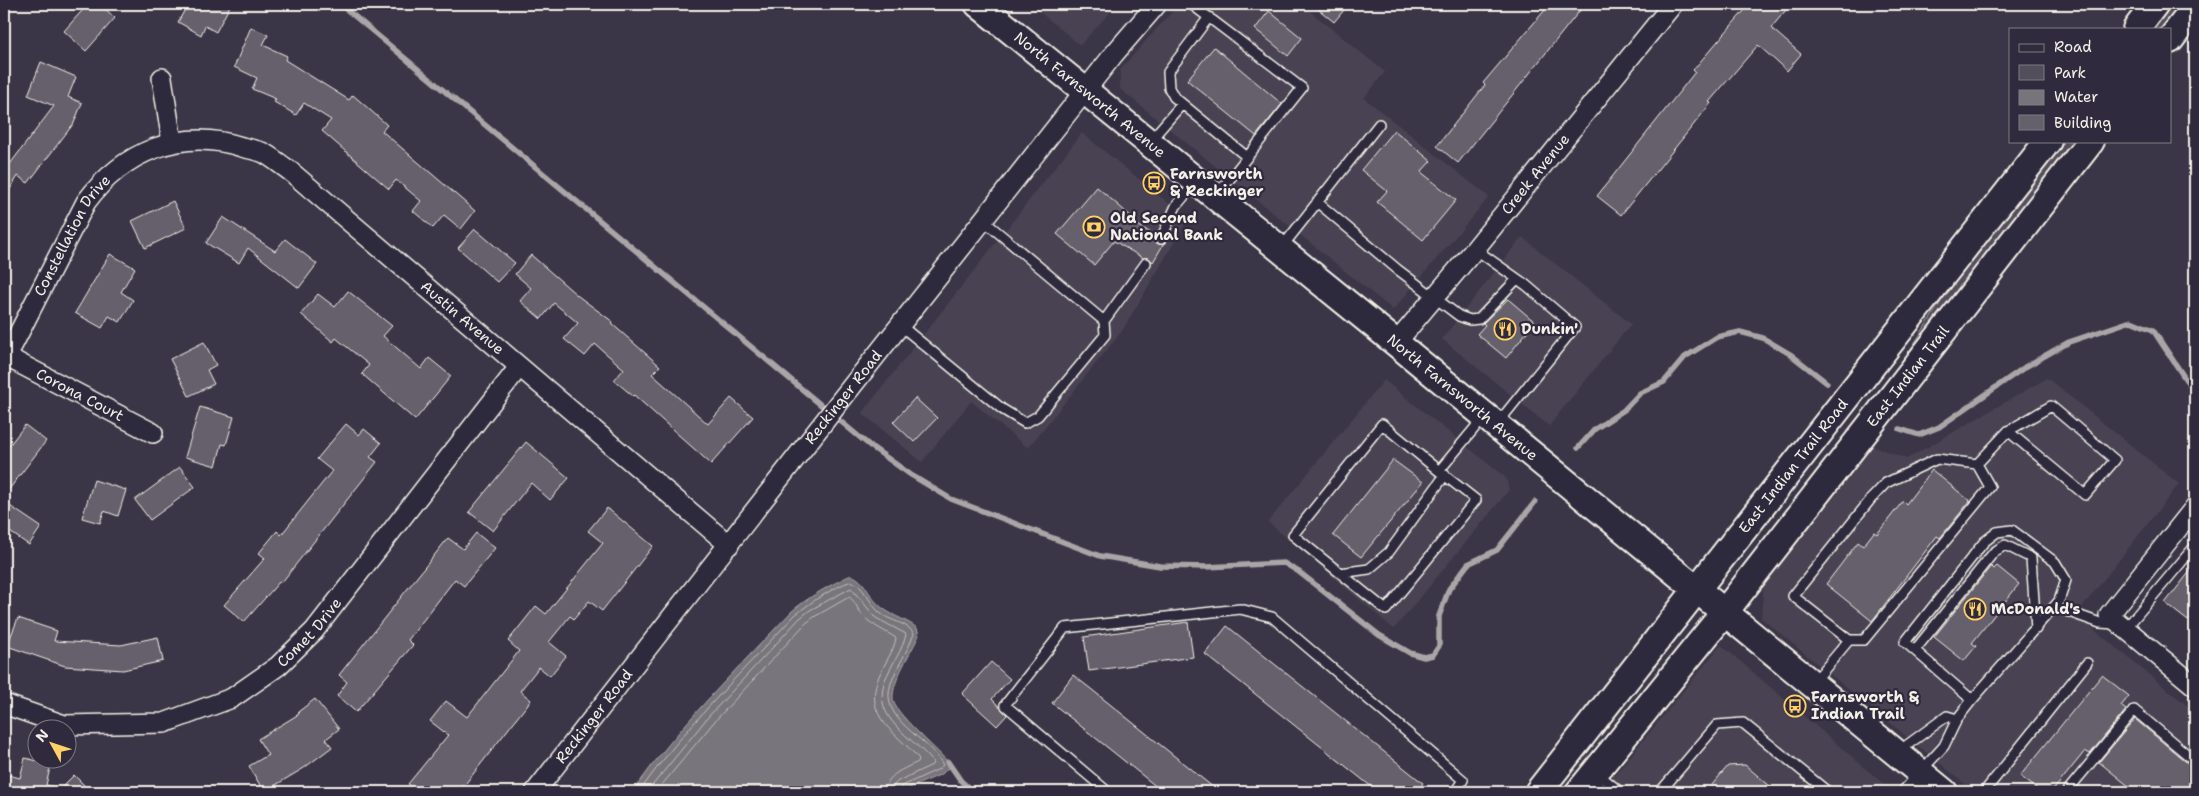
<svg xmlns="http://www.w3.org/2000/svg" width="2199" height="796" font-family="'Shantell Sans',sans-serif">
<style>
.built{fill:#484352}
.green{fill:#534e5c;stroke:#a4a0a2}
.water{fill:#78747b;stroke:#aaa6a7}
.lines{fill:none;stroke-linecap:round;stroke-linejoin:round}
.shore{stroke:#c2bfbc;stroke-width:1}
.stream{stroke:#aaa6a7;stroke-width:5.5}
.building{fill:#65616c;stroke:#f4f1e8}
.service-casing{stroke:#f4f1e8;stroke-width:12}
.minor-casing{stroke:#f4f1e8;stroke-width:22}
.secondary-casing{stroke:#f4f1e8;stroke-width:30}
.service{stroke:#2f2a3d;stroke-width:9}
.minor{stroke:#2f2a3d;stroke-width:19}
.secondary{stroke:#2f2a3d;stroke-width:26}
.labels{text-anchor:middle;stroke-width:4.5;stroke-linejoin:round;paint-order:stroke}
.street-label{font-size:15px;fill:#f4f1e8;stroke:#2f2a3d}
.poi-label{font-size:15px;font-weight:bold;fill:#f4f1e8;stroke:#2f2a3d;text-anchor:start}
</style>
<rect width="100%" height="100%" fill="#3b3647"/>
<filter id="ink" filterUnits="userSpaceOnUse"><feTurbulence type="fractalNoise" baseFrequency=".02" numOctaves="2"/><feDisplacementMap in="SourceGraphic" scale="10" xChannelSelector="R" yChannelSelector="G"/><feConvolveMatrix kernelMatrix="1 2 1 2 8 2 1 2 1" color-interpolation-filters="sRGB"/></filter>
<g filter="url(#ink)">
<path class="built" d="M1030,4H1118L1080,45Z
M1179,4H1301L1385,72L1364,98L1489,197L1393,310L1120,89V70Z
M1082,133L1188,219L1122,331L1028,448L971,401L922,462L862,413Z
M1522,237L1631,324L1549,426L1442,339Z
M2047,378L2179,484L2076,615L2195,712V792H1975L1761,618L1764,581L1872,446L1907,459Z
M1384,380L1506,478L1509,490L1394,629L1268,522Z
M1721,645L1893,792H1601Z"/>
<path class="green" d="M2169,4H2186L2166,29H2149Z
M2062,141H2079L1896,372L1960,272Z"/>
<path class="water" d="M851,575C866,581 867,593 877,603C888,615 904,618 917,628L919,635C912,652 892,680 893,699C893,712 937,749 948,762V768L942,774L900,792H633C676,728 739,667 792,611C810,596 830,585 851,575Z"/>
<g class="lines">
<path class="shore" d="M639,792C684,728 742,672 795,615C812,601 831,589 851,581C865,586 869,604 880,613C889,621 909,623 914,634C908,651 897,666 891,683C878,721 928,736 943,765L939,769L902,786L899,792
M647,792L708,717L799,619L810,610L851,588L876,618L906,634C903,650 891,665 885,680C871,720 913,736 933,762L932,765L898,781L894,785L893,792
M656,792L714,722L805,624L814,617L849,597C856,601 857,610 863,616C873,626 885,631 896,638C894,651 884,664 879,676C862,718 897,732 919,759L918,762C904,769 886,774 885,792"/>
<path class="stream" d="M340,4L869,445L911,475L951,499L1100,556L1160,566L1207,567L1284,563L1299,572L1379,635L1410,653L1424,657L1433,655L1439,646V616L1449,589L1468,564L1497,550L1535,502
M1900,429L1919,435L1939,427L2025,367L2069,342L2131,321L2153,330L2186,380L2195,390
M1578,448L1595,429L1624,410L1640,393L1664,382L1685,357L1717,337L1740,332L1763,338L1790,354L1827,383
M948,762L961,781L973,792"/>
</g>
<path class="building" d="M88,4H100L115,18L86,51L64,31Z
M188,4H231L216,32L205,26L201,35L178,22Z
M1312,4H1349L1334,22Z
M1550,4H1585L1458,163L1437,146L1485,85L1483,83Z
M1750,4H1791L1771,28L1801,54L1787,71L1758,45L1709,102L1711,103L1621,215L1597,196L1695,72L1693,70Z
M1269,11L1302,38L1288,56L1255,29Z
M251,27L268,35L263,45L287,56L285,60L349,100L353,95L387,125L382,131L475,211L461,229L444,215L433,228L413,211L421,201L396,180L389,189L322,131L331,120L304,103L296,115L274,102L276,99L252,89L257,78L234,67Z
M1214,47L1282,104L1256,136L1187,80Z
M41,62L76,77L68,97L82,103L74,123L28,183L18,176L4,199V172L54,106L28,95Z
M1394,130L1431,161L1421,172L1456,200L1423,240L1377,202L1387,191L1361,170Z
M1097,187L1133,218L1131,221L1156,236V243L1163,245L1153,262L1149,258H1143L1114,241L1094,265L1057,234Z
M173,201L186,228L145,248L132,221Z
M223,217L275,251L285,239L317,264L299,288L248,248L239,263L206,243Z
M475,229L515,263L497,282L458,248Z
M110,254L135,268L121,292L133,300L120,322L109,316L102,328L75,313Z
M531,255L578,296L613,322L612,324L660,366L652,374L708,424L731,398L753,417L711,464L634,395L633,396L614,380L624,369L595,344L585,356L564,339L578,323L554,303L541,319L520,301L531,288L515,274Z
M348,291L392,326L383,336L421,369L429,358L451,376L415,420L362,374L369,365L336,338L333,342L301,314L318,294L335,307Z
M1508,299L1535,322L1506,358L1477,334L1485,325L1483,323Z
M204,342L216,365L207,370L214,384L189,396L170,359Z
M915,398L937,418L914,442L893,422Z
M200,407L234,417L226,445L222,444L216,466L185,457Z
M346,424L359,435L364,429L381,443L370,457L377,462L282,582L280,581L244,622L224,605L265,558L259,553L277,531L281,535L332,471L317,459Z
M25,425L46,441L4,496V452Z
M526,442L569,478L550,500L531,483L493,531L469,512Z
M1393,460L1423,482L1361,557L1333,535Z
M180,467L195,487L150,520L135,500Z
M1932,470L1970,501L1940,538L1937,536L1872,621L1826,584L1858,542L1863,546L1874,532L1877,534L1903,501L1906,504Z
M94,480L126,490L118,516L104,511L100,523L82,518Z
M4,502L41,527L29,545L4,528Z
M607,508L653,546L602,611L589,601L574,619L570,616L549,642L566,656L550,676L539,667L520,691L531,700L459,792H445L437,786L432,792H418L408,784L448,735L430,721L446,701L467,717L519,651L508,641L536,606L546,614L603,543L588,531Z
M476,533L495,548L464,586L455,579L408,640L413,645L356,712L337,696L347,682L339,675L448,538L463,549Z
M2195,565V612L2188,621L2165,603Z
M1991,566L1994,569L1997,566L2019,584L1972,643L1976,646L1964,661L1934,637Z
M18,618L57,631L54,641L121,645L158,637L163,661L123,670L65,666L7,646Z
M1188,622L1193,657L1089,671L1084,637Z
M1227,626L1423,783L1416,792H1378L1205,654Z
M991,662L1010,679L992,699L1007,715L997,726L962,694Z
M1073,675L1091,689L1219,792H1163L1052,703Z
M2102,675L2129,696L2121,706L2126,710L2090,754L2085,751L2052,792H2041L2020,776Z
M315,699L339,729L326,739L332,747L304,768L264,792L249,766L268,755L258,739L299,714L298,712Z
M2135,719L2191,766L2195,767V792H2136L2099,762Z
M25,758L51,764L46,785L55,787V792H4V774L20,778Z
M1745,765L1777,792H1706L1728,766Z
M74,775L91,792H57Z"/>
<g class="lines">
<g class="service-casing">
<path id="service" d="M1191,4L1302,88L1217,195
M1209,17L1168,72L1169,88L1174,97L1247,157
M1149,142L1182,104
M1317,202L1397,269L1459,316L1470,320L1479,319L1516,280
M1161,239L1176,206L1196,182
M1282,247L1379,124
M1475,249L1526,285L1575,327L1498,423
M1104,321L1146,263
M900,325L1002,409L1025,423L1038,416L1105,335L1104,321L983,220
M1937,459L1977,464L1990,487L1864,640H1849L1793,596L1871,499L1886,483Z
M1977,464L2008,431L2051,406L2115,460L2085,495L2008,431
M1439,471L1476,500L1386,610L1293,535L1382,424L1439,471L1483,418
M1340,573L1369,569L1389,552L1445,475
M2055,607L2100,623L2115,624
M2126,628L2195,546
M1915,650L1994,552L2005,545L2031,558L2036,629
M1814,682L1849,640
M1899,751L1947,716L1957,719
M1598,774L1620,792
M1108,792L1005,705L1065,628L1240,609L1272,617L1463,780L1455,792
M1660,792L1717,725L1743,723L1828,792
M1902,792L1944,746L1957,719L1972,700L2059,601L2066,580L2055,562L2012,530L1997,532L1984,542L1905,642L1972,700
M1984,792L2087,663
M2073,792L2069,789L2134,710L2195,761"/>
</g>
<g class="minor-casing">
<g id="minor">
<path d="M162,78L172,142"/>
<path id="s1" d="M1396,343L1475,249L1673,4"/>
<path id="s2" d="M7,357L153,433"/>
<path id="s3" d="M4,362L86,202C123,152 180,127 242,147C249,149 257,150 264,153C273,158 281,165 290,171L729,545"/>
<path d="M2195,507L2109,615L2195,686"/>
<path id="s4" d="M4,704L64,725L164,723L232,698L278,666L314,631L519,367"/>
<path id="s5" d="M535,792L841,400L1114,54L1157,4"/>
</g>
</g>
<g class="secondary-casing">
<g id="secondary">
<path id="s6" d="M978,4L1396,343L1944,792"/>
<path d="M2136,29L2155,4"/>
<path d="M2170,40L2195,8"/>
<path id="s7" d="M1538,792L2048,141"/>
<path id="s8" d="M1579,792L1724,613L2091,141"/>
</g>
</g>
<use href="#service" class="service"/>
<use href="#minor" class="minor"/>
<use href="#secondary" class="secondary"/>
</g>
</g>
<defs>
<g id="bus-ring" transform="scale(1.125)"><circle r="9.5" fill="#2f2a3d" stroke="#ffd166" stroke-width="1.5"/><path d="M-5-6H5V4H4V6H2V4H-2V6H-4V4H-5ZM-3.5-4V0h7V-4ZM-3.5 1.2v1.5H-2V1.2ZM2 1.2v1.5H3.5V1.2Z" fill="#ffd166"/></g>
<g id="bank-ring" transform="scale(1.125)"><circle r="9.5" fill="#2f2a3d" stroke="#ffd166" stroke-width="1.5"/><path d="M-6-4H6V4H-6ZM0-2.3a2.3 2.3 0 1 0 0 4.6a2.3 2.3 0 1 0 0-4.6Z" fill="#ffd166"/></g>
<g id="restaurant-ring" transform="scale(1.125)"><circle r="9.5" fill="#2f2a3d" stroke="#ffd166" stroke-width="1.5"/><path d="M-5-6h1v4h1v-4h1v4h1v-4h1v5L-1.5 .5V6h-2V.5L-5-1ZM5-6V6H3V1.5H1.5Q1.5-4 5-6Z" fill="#ffd166"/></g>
</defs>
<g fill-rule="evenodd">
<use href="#bus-ring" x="1154" y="183"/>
<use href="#bank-ring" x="1094" y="227"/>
<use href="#restaurant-ring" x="1505" y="329"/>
<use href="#restaurant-ring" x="1975" y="609"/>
<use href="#bus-ring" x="1795" y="706"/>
</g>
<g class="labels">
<g class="street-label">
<text dy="5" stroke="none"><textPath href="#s6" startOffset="144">North Farnsworth Avenue</textPath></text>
<text dy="5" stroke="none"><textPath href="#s1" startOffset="219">Creek Avenue</textPath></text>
<text dy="5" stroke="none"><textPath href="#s3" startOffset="144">Constellation Drive</textPath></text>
<text dy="5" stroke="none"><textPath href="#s3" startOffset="638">Austin Avenue</textPath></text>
<text dy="5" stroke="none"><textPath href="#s8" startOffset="530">East Indian Trail</textPath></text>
<text dy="5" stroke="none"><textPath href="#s2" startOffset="82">Corona Court</textPath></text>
<text dy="5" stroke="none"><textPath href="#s5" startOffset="501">Reckinger Road</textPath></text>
<text dy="5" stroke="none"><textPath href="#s6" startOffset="624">North Farnsworth Avenue</textPath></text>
<text dy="5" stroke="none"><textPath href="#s7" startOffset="414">East Indian Trail Road</textPath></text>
<text dy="5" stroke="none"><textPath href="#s4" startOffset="338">Comet Drive</textPath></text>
<text dy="5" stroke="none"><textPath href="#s5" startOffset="96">Reckinger Road</textPath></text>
</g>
<g class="poi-label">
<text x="1170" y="179">Farnsworth<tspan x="1170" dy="17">&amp; Reckinger</tspan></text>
<text x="1110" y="223">Old Second<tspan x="1110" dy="17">National Bank</tspan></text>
<text x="1521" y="334">Dunkin'</text>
<text x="1991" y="614">McDonald's</text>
<text x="1811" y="702">Farnsworth &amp;<tspan x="1811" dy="17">Indian Trail</tspan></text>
</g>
</g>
<rect width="2199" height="796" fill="none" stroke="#2f2a3d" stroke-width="20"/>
<rect x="10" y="10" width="2179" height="776" fill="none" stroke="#f4f1e8" stroke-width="2" filter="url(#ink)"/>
<rect x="2009" y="28" width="162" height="115" fill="#2f2a3d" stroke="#7e7a81"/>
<rect x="2019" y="44" width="25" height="8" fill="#2f2a3d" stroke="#7e7a81"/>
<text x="2054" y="52" font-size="15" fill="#f4f1e8">Road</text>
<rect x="2019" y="65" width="25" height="15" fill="#534e5c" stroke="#7e7a81"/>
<text x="2054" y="78" font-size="15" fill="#f4f1e8">Park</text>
<rect x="2019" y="90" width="25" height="15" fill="#78747b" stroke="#7e7a81"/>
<text x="2054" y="102" font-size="15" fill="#f4f1e8">Water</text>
<rect x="2019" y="115" width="25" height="15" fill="#65616c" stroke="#7e7a81"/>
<text x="2054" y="128" font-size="15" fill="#f4f1e8">Building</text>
<g transform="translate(52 744) rotate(310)"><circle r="24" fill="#2f2a3d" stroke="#7e7a81"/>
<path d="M0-4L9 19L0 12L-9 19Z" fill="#ffd166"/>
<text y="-8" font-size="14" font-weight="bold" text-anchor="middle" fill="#f4f1e8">N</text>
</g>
</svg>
